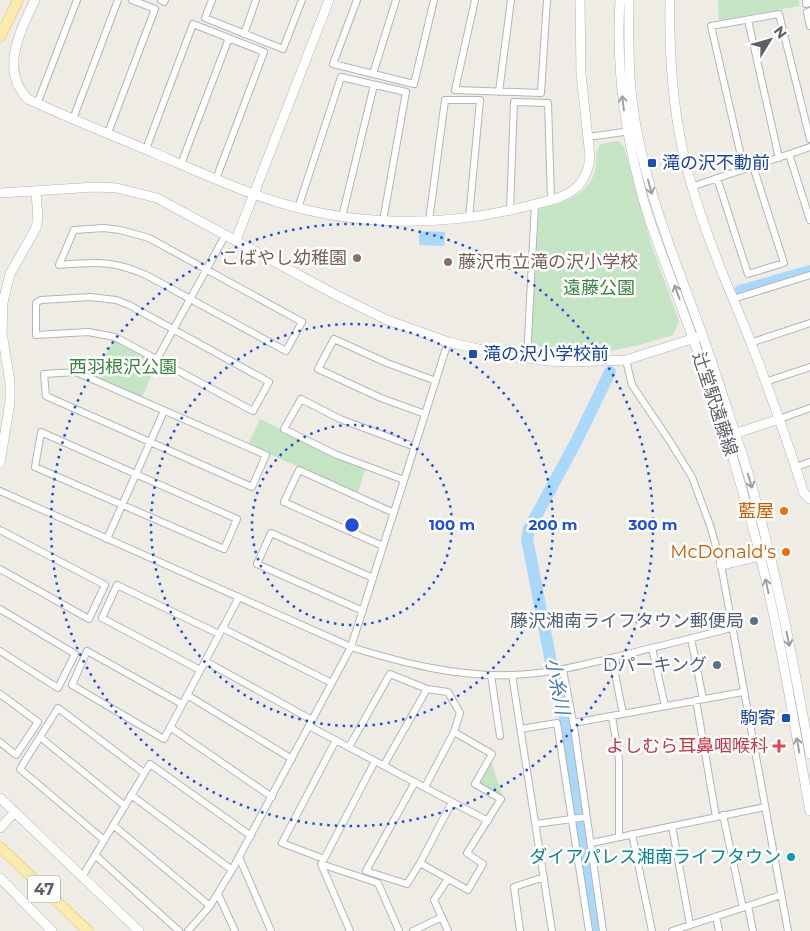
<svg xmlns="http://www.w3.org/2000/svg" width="810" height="931" font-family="Montserrat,'Noto Sans JP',sans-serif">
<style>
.green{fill:#c4e4c3}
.water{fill:#aad8f9}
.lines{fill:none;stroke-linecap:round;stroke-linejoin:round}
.river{stroke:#aad8f9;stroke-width:12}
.street-casing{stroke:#b2b5b9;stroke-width:8}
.secondary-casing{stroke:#b1b4b9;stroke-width:10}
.primary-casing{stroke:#e8c064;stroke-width:11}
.street{stroke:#fff;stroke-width:6}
.secondary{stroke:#fff;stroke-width:9}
.primary{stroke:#faecaf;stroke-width:10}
.oneway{stroke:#9ea0a2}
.ring{fill:none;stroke:#1d4ed8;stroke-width:2.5;stroke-dasharray:2.5 5}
.transit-dot{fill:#1a4fb4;stroke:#fff;stroke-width:2}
.education-dot{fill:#8d6e63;stroke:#fff;stroke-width:2}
.food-dot{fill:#e8710a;stroke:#fff;stroke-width:2}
.service-dot{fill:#5c6f8a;stroke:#fff;stroke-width:2}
.health-dot{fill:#e0444e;stroke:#fff;stroke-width:2}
.culture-dot{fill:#0f9aa8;stroke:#fff;stroke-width:2}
.labels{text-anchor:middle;stroke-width:5;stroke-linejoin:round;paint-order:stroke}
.shield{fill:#fff;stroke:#8e9092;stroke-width:1}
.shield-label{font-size:16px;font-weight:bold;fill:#5d6064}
.transit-label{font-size:18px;fill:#164399;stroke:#fff;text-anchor:start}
.education-label{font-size:18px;fill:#785e54;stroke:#fff;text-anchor:end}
.park-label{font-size:18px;fill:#3c853e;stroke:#fff}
.street-label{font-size:18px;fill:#5d6064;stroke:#fff}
.food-label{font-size:18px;fill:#c56008;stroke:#fff;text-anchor:end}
.service-label{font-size:18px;fill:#4e5e75;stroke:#fff;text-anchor:end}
.health-label{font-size:18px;fill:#be3a42;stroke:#fff;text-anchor:end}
.culture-label{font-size:18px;fill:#0d838f;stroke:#fff;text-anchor:end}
.water-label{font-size:19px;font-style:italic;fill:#487aab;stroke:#fff}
.centre{fill:#1d4ed8;stroke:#fff;stroke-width:2.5}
.ring-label{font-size:15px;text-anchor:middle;font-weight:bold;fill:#1d4ed8;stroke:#fff;stroke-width:5;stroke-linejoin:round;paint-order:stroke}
</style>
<rect width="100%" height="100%" fill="#eeece5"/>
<path class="green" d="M718,0H799L800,6L719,20Z
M618,141L624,147L652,247L679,321L673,335C640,345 606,355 570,354C558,353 547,352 535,351L531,348L539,211L542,207C562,204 589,195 595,171C597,162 595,153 600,144Z
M113,340L157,363L142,397L96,377Z
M260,419L365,469L358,493L248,445Z
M491,761L503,798L477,785Z"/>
<path class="water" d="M419,231L445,232L444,246L419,245Z"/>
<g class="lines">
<path class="river" d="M740,291L810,271
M596,931L565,718L551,662L527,539L529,529L577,440L610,372"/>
<g class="street-casing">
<path id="street" d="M161,0L164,2L165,0
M212,0L205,18L283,49L302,0
M357,0L333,64L414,84L434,0
M475,0L455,90L541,93L547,0
M806,0V4L810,3
M810,11L807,12L810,26
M748,20L779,158
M244,34L256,0
M373,74L396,0
M499,92L511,0
M37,104L77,0
M73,119L118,0
M108,133L155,9L132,0
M588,137L631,131
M146,149L193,24L264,52L216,179
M789,154L810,220
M181,164L229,38
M744,169L711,26L779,14L810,139
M717,178L748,274L784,263L753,166
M691,187L810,147
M298,208L341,77L406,92L383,221
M510,210L514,102L548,103L551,199
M342,217L374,85
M429,221L445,100H480L469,218
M104,228L120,230L149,238L302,322L286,351L148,276C115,260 95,262 59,265L74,230Z
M90,297L116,300L129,305L269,382L253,411L115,337L88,332L36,335V303L41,300Z
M733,299L810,275
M750,343L810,323
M527,358L535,204
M157,359L226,234
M626,360L632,385L669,440L692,477L711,528L721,565L788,931
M76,372L266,455L252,487L46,396L44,374Z
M765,382L810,367
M425,414L381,398L318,369L334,339L387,363L436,381
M779,419L810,408
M41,432L237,519L224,549L35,467Z
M796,467L810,462
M404,480L337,455L284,429L301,399L340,419L415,447
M0,491L351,647C403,663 456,677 512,675C548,674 582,665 616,657C655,647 693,638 731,628
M0,530L105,585L89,619L0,569
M107,539L164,411
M383,546L284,502L299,470L394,513
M0,609L75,654L58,688L0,651
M363,611L257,564L271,533L373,578
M222,628L332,683
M691,638L703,699
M652,648L665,706
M612,658L623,714
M205,661L312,720
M200,670L102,618L117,585L219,634
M563,670L574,727L603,931
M491,675L500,736
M512,675L552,931
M0,694L38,722L16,755L0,742
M187,695L292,759
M696,700L716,817
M182,704L87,651L72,685L164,739L239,597
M612,716L619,760V837
M573,723L743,692
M309,726L488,821
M170,727L272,797
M521,729L557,723L589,931
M40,737L125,806
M336,740L282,843L324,859L375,761
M349,747L390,674L427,689L448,692L460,713L454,732L425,787
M384,765L427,689
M415,782L366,871L407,884L420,863L452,802
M131,795L232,870
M723,815L743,908
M536,824L586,817
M113,825L210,906
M672,826L690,925
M632,834L652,931
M104,840L20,769L58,708L144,773
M591,843L765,807
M95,855L179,931
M239,857L271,931
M420,863L468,890L483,864L467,853L501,799L475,784L492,754L454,732
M82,877L150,764L251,836
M448,879L434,900L448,931
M218,894L235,931
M748,906L753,931
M716,917L719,931
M188,931L210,906L232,870L351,647L448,342
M350,931L321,864L378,883L399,931
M413,931L442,917
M520,931L514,887L544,877
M672,931L781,895"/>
</g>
<g class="secondary-casing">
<path id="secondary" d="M35,0C19,33 0,71 28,99C70,119 114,136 157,154C196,171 236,189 277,202C358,227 446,227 528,206C559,198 586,195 590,157L581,74L580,0
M620,0C616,63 624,126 640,187C648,222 665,261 677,295C697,348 716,403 733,458C742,490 752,522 760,555C781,639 794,725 810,811
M629,0C629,30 628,60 631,90C639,175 673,254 702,334C717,376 730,418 744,460C774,557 792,655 810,754
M670,0C669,49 672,99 682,147C693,199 713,252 734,301C760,363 783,428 804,493L810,499
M0,193L95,187L117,188L157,198L336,295L387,320L448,342L500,354L548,361L572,362L626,360L698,337
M236,240L329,0
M731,435L779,419
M0,463L10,402V382L2,333L3,302L10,274L36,228L38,218L36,192
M721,565L765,555
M0,798L139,931
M0,828L15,812
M0,878L52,931"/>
</g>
<g class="primary-casing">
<path id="primary" d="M0,37L18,0
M0,847L88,931"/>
</g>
<use href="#street" class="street"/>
<use href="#secondary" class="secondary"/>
<use href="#primary" class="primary"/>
</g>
<defs><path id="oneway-shaft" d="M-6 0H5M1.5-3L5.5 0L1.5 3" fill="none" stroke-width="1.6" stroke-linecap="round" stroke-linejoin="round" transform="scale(1.25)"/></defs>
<g class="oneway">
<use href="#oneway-shaft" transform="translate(623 103) rotate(-97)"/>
<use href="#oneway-shaft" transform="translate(650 187) rotate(74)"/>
<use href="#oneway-shaft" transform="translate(677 292) rotate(-110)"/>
<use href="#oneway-shaft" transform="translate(750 481) rotate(73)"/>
<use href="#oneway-shaft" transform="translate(767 586) rotate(-102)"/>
<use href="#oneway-shaft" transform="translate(788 639) rotate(78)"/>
<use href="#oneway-shaft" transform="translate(798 745) rotate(-100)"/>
</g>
<g class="ring">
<circle cx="352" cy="525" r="100"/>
<circle cx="352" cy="525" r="201"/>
<circle cx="352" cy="525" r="301"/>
</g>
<g class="transit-dot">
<rect x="647" y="158" width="10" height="10" rx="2.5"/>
<rect x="468" y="349" width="10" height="10" rx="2.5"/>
<rect x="781" y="713" width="10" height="10" rx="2.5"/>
</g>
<g class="education-dot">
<circle cx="357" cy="258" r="5"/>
<circle cx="448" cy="262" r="5"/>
</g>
<g class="food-dot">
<circle cx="784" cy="511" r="5"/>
<circle cx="786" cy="552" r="5"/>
</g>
<g class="service-dot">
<circle cx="754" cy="621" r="5"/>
<circle cx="717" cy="665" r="5"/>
</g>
<path class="health-dot" d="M776.5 738.5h5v5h5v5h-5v5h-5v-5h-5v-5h5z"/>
<circle class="culture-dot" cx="791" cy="857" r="5"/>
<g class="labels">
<rect class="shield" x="28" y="875.5" width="32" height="27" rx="4"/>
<g class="shield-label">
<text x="44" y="895">47</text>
</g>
<g class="transit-label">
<text x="662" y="169">滝の沢不動前</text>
<text x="483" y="360">滝の沢小学校前</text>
<text x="776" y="724" text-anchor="end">駒寄</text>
</g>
<g class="education-label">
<text x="347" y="264">こばやし幼稚園</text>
<text x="458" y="268" text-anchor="start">藤沢市立滝の沢小学校</text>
</g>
<g class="park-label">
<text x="599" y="294">遠藤公園</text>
<text x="123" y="373">西羽根沢公園</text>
</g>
<g class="street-label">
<text transform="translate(715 404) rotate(72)" y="6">辻堂駅遠藤線</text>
</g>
<g class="food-label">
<text x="774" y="517">藍屋</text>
<text x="776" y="558">McDonald's</text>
</g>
<g class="service-label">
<text x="744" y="627">藤沢湘南ライフタウン郵便局</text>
<text x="707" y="671">Dパーキング</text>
</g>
<g class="health-label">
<text x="768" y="752">よしむら耳鼻咽喉科</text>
</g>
<g class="culture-label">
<text x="781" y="863">ダイアパレス湘南ライフタウン</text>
</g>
<g class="water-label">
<text transform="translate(558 686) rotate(79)" y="7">小糸川</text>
</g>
</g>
<circle cx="352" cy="525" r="8" class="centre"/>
<g class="ring-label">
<text x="452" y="530">100 m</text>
<text x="553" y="530">200 m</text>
<text x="653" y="530">300 m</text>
</g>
<g transform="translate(770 40) rotate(53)" stroke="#ffffff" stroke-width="4" paint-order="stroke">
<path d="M0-4L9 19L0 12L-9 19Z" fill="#5d6064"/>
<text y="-8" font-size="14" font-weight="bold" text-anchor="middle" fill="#5d6064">N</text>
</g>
</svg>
